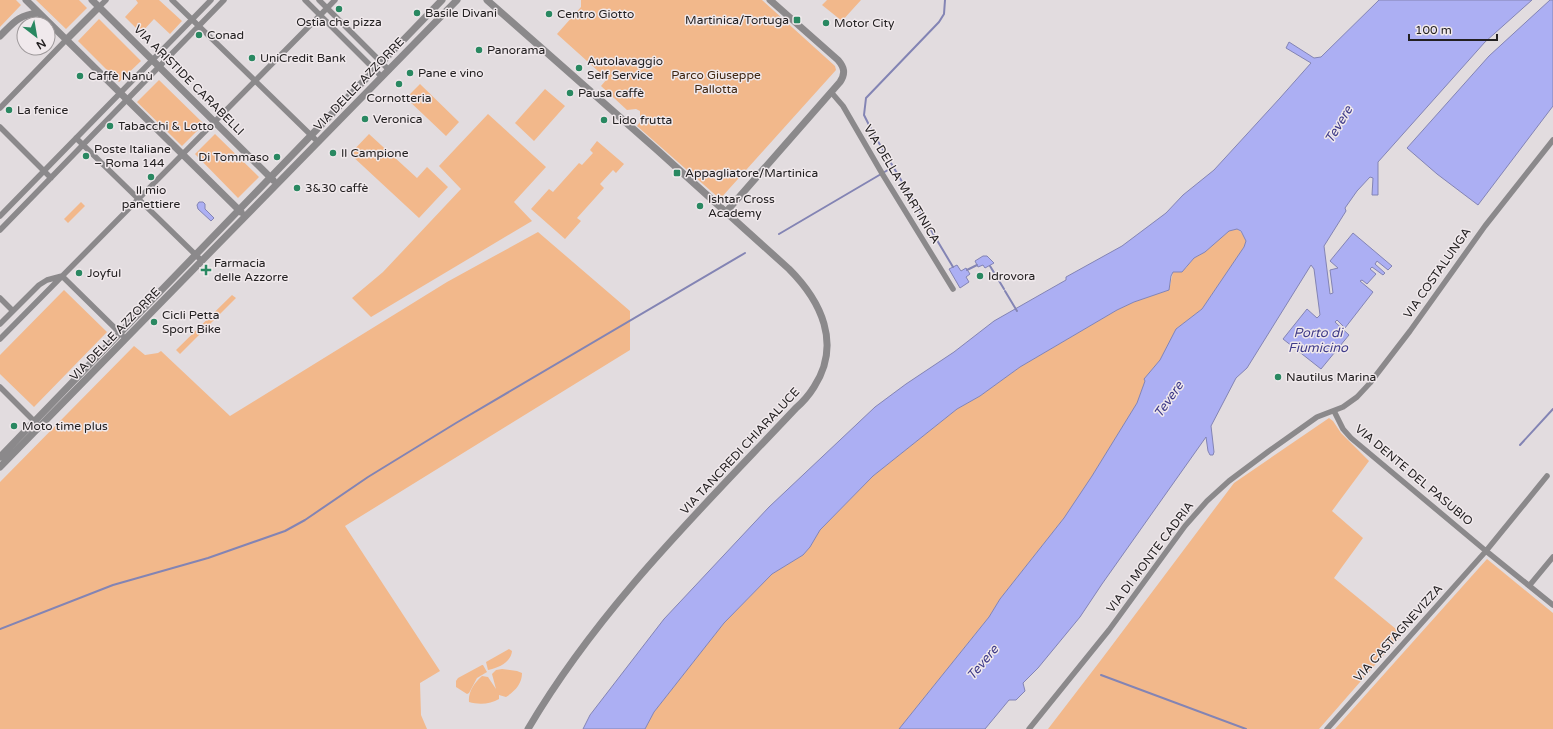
<svg xmlns="http://www.w3.org/2000/svg" width="1553" height="729" font-family="'Varela Round',sans-serif">
<style>
.green{fill:#f2b88b}
.water{fill:#acaff3;stroke:#8384b4}
.lines{fill:none;stroke-linecap:round;stroke-linejoin:round}
.stream{stroke:#8384b4;stroke-width:2}
.minor{stroke:#8b898b;stroke-width:5.5}
.tertiary{stroke:#8b898b;stroke-width:7}
.poi-dot{fill:#298861;stroke:#f0e9ec;stroke-width:1.5}
.labels{text-anchor:middle;stroke-width:3;stroke-linejoin:round;paint-order:stroke}
.poi-label{font-size:12px;fill:#232021;stroke:#f0e9ec;text-anchor:start}
.park-label{font-size:12px;fill:#3f2611;stroke:#f0e9ec}
.street-label{font-size:12px;fill:#232021;stroke:#f0e9ec}
.water-label{font-size:13px;font-style:italic;fill:#3f3b89;stroke:#f0e9ec}
</style>
<rect width="100%" height="100%" fill="#e2dcdf"/>
<path class="green" d="M0,0H16L21,5L0,27Z
M36,0H79L87,8L66,29Z
M136,0H159L182,21L170,34L154,19L141,33L125,17L138,3Z
M581,0H762L835,66L836,70L720,199L637,126L640,122V111L636,109L627,110L601,86L607,79L557,34L581,7Z
M827,0H861L842,21L822,5Z
M99,19L141,61L119,82L78,41Z
M159,80L204,124L182,146L137,102Z
M420,84L459,122L446,136L406,98Z
M545,89L565,106L534,141L515,123Z
M488,114L546,167L514,202L532,221L371,317L352,298L383,272L461,189L439,166Z
M215,134L259,177L238,198L195,154Z
M369,134L417,178L427,167L448,187L419,218L350,154Z
M597,141L624,164L616,173L613,170L600,184L604,188L577,218L581,221L565,239L531,209L549,189L553,192L579,163L582,165L593,153L590,150Z
M81,202L85,206L68,223L64,219Z
M1237,229C1242,232 1243,236 1246,241L1244,247L1202,309L1176,329L1160,360L1144,379L1145,381L1137,403L1092,476L1064,518L1000,599L989,617L899,729H645L654,712L724,623L772,574L803,555L810,547L820,530L873,476L957,409L980,396L1020,367L1117,310L1134,302L1169,290L1173,272L1186,268L1194,258L1205,252L1229,231Z
M538,232L630,311V350L345,526L440,671L420,683L421,715L427,729H0V482L134,346L145,355L158,353L161,351L230,416L447,282Z
M64,290L107,332L34,407L0,374V355Z
M232,295L236,298L180,354L176,350Z
M1329,418L1333,421L1341,433L1369,461L1332,511L1363,538L1334,578L1402,634L1319,729H1048L1104,656L1234,483Z
M1487,559L1553,613V729H1335Z
M509,649L512,651C511,662 499,668 488,670L486,662Z
M482,665H483L487,672L477,678L469,693L467,694L456,687V681L458,678Z
M502,669L517,671L522,673C522,684 515,691 506,697L499,695V699C491,704 479,705 469,702C468,692 474,683 482,676L488,677L496,689L492,674L496,670Z"/>
<path class="water" d="M1379,0H1532L1485,42L1378,162V195H1372L1373,178L1370,177L1357,191L1345,208L1346,211L1324,246L1330,294L1333,293L1330,270L1338,268L1330,261L1353,233L1392,266L1388,270L1377,261L1375,264L1385,273L1383,275L1372,267L1370,269L1376,274L1367,284L1362,280L1360,281L1373,292L1345,328L1337,320L1335,322L1349,335L1321,369L1283,339L1307,309L1317,318L1320,315L1314,269L1311,265L1247,368L1236,378L1211,426L1214,452L1213,455H1210L1208,451L1206,437L1102,584L1080,617L1038,668L1023,683L1025,691L1016,700H1009L985,729H899L989,617L1000,599L1064,518L1092,476L1137,403L1145,381L1144,379L1160,360L1176,329L1202,309L1244,247L1246,241L1241,231L1237,229L1229,231L1205,252L1194,258L1182,272H1173L1171,276L1169,290L1134,302L1117,310L1020,367L980,396L957,409L873,476L820,530L810,547L803,555L772,574L724,623L654,712L645,729H583L590,715L664,619L769,507L875,407L906,384L954,352L994,321L1066,280V277L1122,246L1166,213L1183,195L1214,170L1280,98L1311,63L1286,48L1289,42L1314,58L1321,57Z
M1550,0H1553V106L1478,205L1437,174L1407,148L1489,56Z
M199,202H203L205,204V209L214,218L211,221L198,209L197,205Z
M983,256H987L994,263L985,268L983,265L978,267L975,261Z
M957,265L961,271L966,268L970,274L966,277L969,282L960,288L949,269Z"/>
<g class="lines">
<path class="stream" d="M945,0L944,14L939,22L866,98L864,115L873,133L953,267
M779,234L893,167
M990,266L1004,289
M967,270L977,265
M1005,291L1017,311
M1520,445L1553,409
M0,629L113,585L208,558L285,531L305,520L368,477L456,423L745,253
M1101,675L1246,729"/>
<path class="minor" d="M172,0L318,142
M305,0L382,77
M319,0L389,70
M99,7L106,0
M831,92L843,106L883,175L953,289
M0,108L66,40
M0,127L51,178
M76,138L202,261
M0,216L211,0
M0,230L224,0
M62,276L122,335
M0,298L13,311
M0,324L39,285L47,280L62,276
M0,339L335,0
M0,387L40,427
M1334,411L1343,429L1351,438L1486,551L1547,476
M1529,586L1553,557
M1029,729L1109,630L1185,526L1207,501L1229,481L1269,451L1317,417L1343,407L1357,397L1370,383L1410,331L1485,226L1553,140
M1327,729L1486,551L1553,605"/>
<path class="tertiary" d="M26,0L241,212
M92,0L273,180
M487,0L656,149L789,269C821,301 842,344 814,387C809,395 803,402 796,408C701,509 599,608 528,729
M0,36C14,22 18,15 39,13
M66,40L99,7
M726,212L840,82C846,73 844,67 838,60L770,0
M0,457L442,0
M0,467L457,0"/>
</g>
<g class="poi-dot">
<circle cx="339" cy="9" r="4"/>
<circle cx="417" cy="13" r="4"/>
<circle cx="549" cy="14" r="4"/>
<rect x="793" y="16" width="8" height="8" rx="2"/>
<circle cx="826" cy="23" r="4"/>
<circle cx="199" cy="35" r="4"/>
<circle cx="479" cy="50" r="4"/>
<circle cx="252" cy="58" r="4"/>
<circle cx="579" cy="68" r="4"/>
<circle cx="410" cy="73" r="4"/>
<circle cx="80" cy="76" r="4"/>
<circle cx="399" cy="84" r="4"/>
<circle cx="570" cy="93" r="4"/>
<circle cx="9" cy="110" r="4"/>
<circle cx="365" cy="119" r="4"/>
<circle cx="604" cy="120" r="4"/>
<circle cx="110" cy="126" r="4"/>
<circle cx="333" cy="153" r="4"/>
<circle cx="86" cy="156" r="4"/>
<circle cx="277" cy="157" r="4"/>
<rect x="673" y="169" width="8" height="8" rx="2"/>
<circle cx="151" cy="177" r="4"/>
<circle cx="297" cy="188" r="4"/>
<circle cx="700" cy="206" r="4"/>
<path d="M204 264h4v4h4v4h-4v4h-4v-4h-4v-4h4z"/>
<circle cx="79" cy="273" r="4"/>
<circle cx="980" cy="276" r="4"/>
<circle cx="154" cy="322" r="4"/>
<circle cx="1278" cy="377" r="4"/>
<circle cx="14" cy="426" r="4"/>
</g>
<g class="labels">
<g class="poi-label">
<text x="425" y="17">Basile Divani</text>
<text x="557" y="18">Centro Giotto</text>
<text x="789" y="24" text-anchor="end">Martinica/Tortuga</text>
<text x="339" y="26" text-anchor="middle">Ostia che pizza</text>
<text x="834" y="27">Motor City</text>
<text x="207" y="39">Conad</text>
<text x="487" y="54">Panorama</text>
<text x="260" y="62">UniCredit Bank</text>
<text x="587" y="65">Autolavaggio<tspan x="587" dy="14">Self Service</tspan></text>
<text x="418" y="77">Pane e vino</text>
<text x="88" y="80">Caffè Nanù</text>
<text x="578" y="97">Pausa caffè</text>
<text x="399" y="102" text-anchor="middle">Cornotteria</text>
<text x="17" y="114">La fenice</text>
<text x="373" y="123">Veronica</text>
<text x="612" y="124">Lido frutta</text>
<text x="118" y="130">Tabacchi &amp; Lotto</text>
<text x="94" y="153">Poste Italiane<tspan x="94" dy="14">– Roma 144</tspan></text>
<text x="341" y="157">Il Campione</text>
<text x="269" y="161" text-anchor="end">Di Tommaso</text>
<text x="685" y="177">Appagliatore/Martinica</text>
<text x="305" y="192">3&amp;30 caffè</text>
<text x="151" y="194" text-anchor="middle">Il mio<tspan x="151" dy="14">panettiere</tspan></text>
<text x="708" y="203">Ishtar Cross<tspan x="708" dy="14">Academy</tspan></text>
<text x="214" y="267">Farmacia<tspan x="214" dy="14">delle Azzorre</tspan></text>
<text x="87" y="277">Joyful</text>
<text x="988" y="280">Idrovora</text>
<text x="162" y="319">Cicli Petta<tspan x="162" dy="14">Sport Bike</tspan></text>
<text x="1286" y="381">Nautilus Marina</text>
<text x="22" y="430">Moto time plus</text>
</g>
<g class="park-label">
<text x="716" y="79">Parco Giuseppe<tspan x="716" dy="14">Pallotta</tspan></text>
</g>
<g class="street-label">
<text transform="translate(189 80) rotate(45)" y="4">VIA ARISTIDE CARABELLI</text>
<text transform="translate(359 84) rotate(-46)" y="4">VIA DELLE AZZORRE</text>
<text transform="translate(902 184) rotate(59)" y="4">VIA DELLA MARTINICA</text>
<text transform="translate(1437 273) rotate(-55)" y="4">VIA COSTALUNGA</text>
<text transform="translate(115 334) rotate(-46)" y="4">VIA DELLE AZZORRE</text>
<text transform="translate(740 451) rotate(-47)" y="4">VIA TANCREDI CHIARALUCE</text>
<text transform="translate(1414 475) rotate(40)" y="4">VIA DENTE DEL PASUBIO</text>
<text transform="translate(1150 557) rotate(-53)" y="4">VIA DI MONTE CADRIA</text>
<text transform="translate(1398 633) rotate(-48)" y="4">VIA CASTAGNEVIZZA</text>
</g>
<g class="water-label">
<text transform="translate(1338 124) rotate(-59)" y="5">Tevere</text>
<text x="1318" y="337">Porto di<tspan x="1318" dy="15">Fiumicino</tspan></text>
<text transform="translate(1168 399) rotate(-55)" y="5">Tevere</text>
<text transform="translate(982 662) rotate(-50)" y="5">Tevere</text>
</g>
</g>
<g transform="translate(36 36) rotate(149)"><circle r="19" fill="#f0e9ec" stroke="#9e999b"/>
<path d="M0-3L7 15L0 10L-7 15Z" fill="#298861"/>
<text y="-6" font-size="11" font-weight="bold" text-anchor="middle" fill="#232021">N</text>
</g>
<path d="M1409 34v6h88v-6" fill="none" stroke="#232021" stroke-width="2"/>
<text x="1415" y="34" font-size="12" fill="#232021" stroke="#f0e9ec" stroke-width="3" paint-order="stroke">100 m</text>
</svg>
